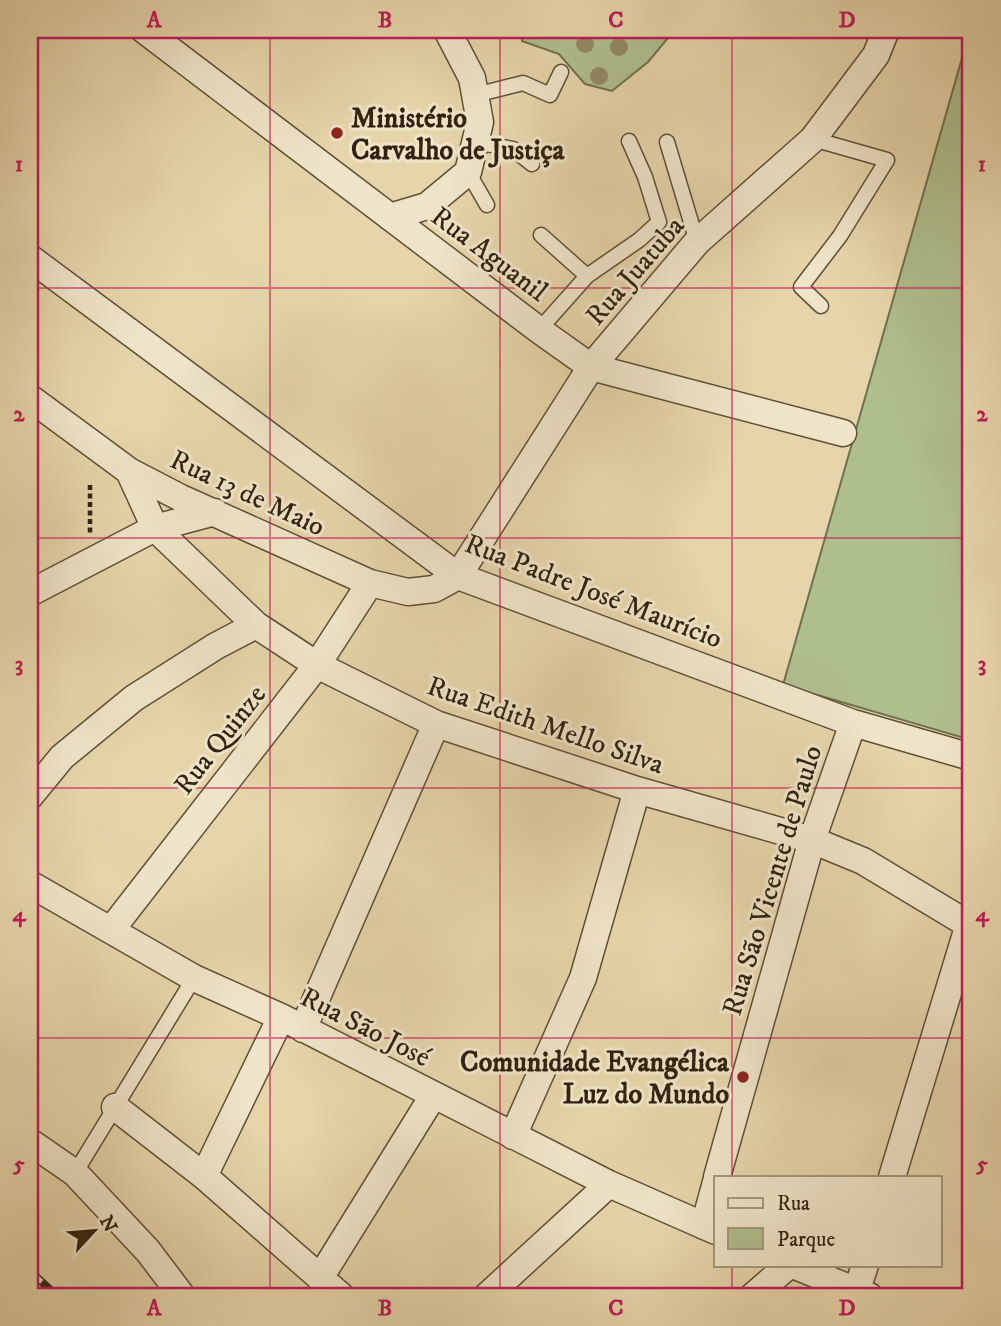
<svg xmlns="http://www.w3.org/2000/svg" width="1001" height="1326" font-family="'IM FELL DW Pica',serif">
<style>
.green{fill:#afbe8d;stroke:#70704e;stroke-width:2}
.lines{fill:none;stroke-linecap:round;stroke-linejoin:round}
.lane-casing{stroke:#5e5036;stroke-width:17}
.street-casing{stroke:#5e5036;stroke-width:29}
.path{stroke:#312310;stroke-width:4.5;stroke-dasharray:5 3.5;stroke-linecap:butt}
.lane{stroke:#efe4c8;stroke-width:14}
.street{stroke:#efe4c8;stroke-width:26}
.rail-casing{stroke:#312310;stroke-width:8}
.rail{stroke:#efe4c8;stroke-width:5;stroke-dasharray:16;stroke-linecap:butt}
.tree{fill:#948966}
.grid{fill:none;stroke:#c2185b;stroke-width:2;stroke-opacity:0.55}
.poi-dot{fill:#8f2418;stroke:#efe4c8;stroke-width:2.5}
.labels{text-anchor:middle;stroke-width:6;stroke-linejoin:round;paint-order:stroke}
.poi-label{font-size:28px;font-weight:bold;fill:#312310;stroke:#efe4c8;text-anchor:start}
.street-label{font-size:28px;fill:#312310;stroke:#efe4c8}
.neatline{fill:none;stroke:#c2185b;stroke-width:2.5}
.grid-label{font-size:23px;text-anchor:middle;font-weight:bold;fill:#c2185b}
</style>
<rect width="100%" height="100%" fill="#e6d5aa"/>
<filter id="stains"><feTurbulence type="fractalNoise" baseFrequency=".00286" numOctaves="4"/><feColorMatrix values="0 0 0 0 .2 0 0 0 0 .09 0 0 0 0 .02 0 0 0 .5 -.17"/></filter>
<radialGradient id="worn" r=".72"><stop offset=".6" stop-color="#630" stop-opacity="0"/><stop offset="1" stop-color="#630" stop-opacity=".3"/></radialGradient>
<path class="green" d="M523,30H662L668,38L648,62L612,91L585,84L559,54L522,41Z
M970,30H971V740L783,685Z"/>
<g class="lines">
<g class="lane-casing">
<path id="lane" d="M475,95L523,83L550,95L561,72
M813,139L887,160L840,236L801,287L821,306
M475,142L513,149L532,164
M667,142L697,242
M468,172L487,205
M541,235L587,276
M539,330L587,276L639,240L659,222L645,177L629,141
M75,1173L194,978"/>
</g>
<g class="street-casing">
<path id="street" d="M144,30L539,330L591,367L843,433
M390,217L427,206L468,172L480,122L472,78L447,30
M30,258L458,576L853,723L971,757
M30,398L129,471L181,498L370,583L408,592L434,589L458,576
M129,471L155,528L256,625L317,665L436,724L637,790L812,840L863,861L971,926
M458,576L591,367L697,242L813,139L876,55L886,30
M30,593L155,528L215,512
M30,796L62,757L134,698L216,646L256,625
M30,884L194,978L281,1017L609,1184L716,1231
M111,930L317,665L370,583
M303,1029L436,724
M115,1107L204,1176L341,1296
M513,1136L583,978L637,790
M30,1142L75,1173L148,1251L182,1296
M204,1176L281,1017
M717,1177L812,840L853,723
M892,1177L969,924
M704,1226L716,1182
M793,1265L869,1296
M320,1278L433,1096
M857,1290L865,1265
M487,1296L609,1184
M753,1296L789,1265"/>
</g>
<path class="path" d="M90,485V535"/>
<use href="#lane" class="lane"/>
<use href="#street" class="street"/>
<g class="rail-casing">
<path id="rail" d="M30,1271L57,1296"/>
</g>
<use href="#rail" class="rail"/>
</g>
<g class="tree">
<circle cx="585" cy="44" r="9"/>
<circle cx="619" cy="47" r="9"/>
<circle cx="599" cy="76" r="9"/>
</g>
<path class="grid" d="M270,30V1296M500,30V1296M732,30V1177M30,288H971M30,538H971M30,788H971M30,1038H971M732,1265V1296"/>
<g class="poi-dot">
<circle cx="337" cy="133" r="7"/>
<circle cx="743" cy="1077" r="7"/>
</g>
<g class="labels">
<g class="poi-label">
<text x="351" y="127">Ministério<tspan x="351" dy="32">Carvalho de Justiça</tspan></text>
<text x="729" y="1071" text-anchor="end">Comunidade Evangélica<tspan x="729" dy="32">Luz do Mundo</tspan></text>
</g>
<g class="street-label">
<text transform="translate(490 253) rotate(37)" y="10">Rua Aguanil</text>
<text transform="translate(634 270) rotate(-49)" y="10">Rua Juatuba</text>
<text transform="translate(248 492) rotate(25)" y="10">Rua 13 de Maio</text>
<text transform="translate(594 590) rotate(21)" y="10">Rua Padre José Maurício</text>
<text transform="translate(546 724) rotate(19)" y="10">Rua Edith Mello Silva</text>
<text transform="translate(219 739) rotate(-52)" y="10">Rua Quinze</text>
<text transform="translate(771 880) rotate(-73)" y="10">Rua São Vicente de Paulo</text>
<text transform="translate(366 1026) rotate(27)" y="10">Rua São José</text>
</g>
</g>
<rect width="1001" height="1326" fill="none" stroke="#e6d5aa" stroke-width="77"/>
<rect x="714" y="1176" width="228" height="91" fill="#efe4c8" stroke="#a3977e" stroke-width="2"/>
<rect x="728" y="1198" width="35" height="10" fill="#efe4c8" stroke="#a3977e" stroke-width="2"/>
<text x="777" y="1210" font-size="21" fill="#312310">Rua</text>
<rect x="728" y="1228" width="35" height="21" fill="#afbe8d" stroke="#a3977e" stroke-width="2"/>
<text x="777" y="1246" font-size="21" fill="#312310">Parque</text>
<g transform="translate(94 1231) rotate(64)" stroke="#efe4c8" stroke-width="5" paint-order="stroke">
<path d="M0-5L12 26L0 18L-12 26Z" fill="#312310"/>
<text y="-10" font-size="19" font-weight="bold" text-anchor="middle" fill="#312310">N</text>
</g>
<rect x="38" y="38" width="924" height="1250" class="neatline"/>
<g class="grid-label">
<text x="154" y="27">A</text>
<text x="385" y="27">B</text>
<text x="616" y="27">C</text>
<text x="847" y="27">D</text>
<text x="19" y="171">1</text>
<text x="982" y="171">1</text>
<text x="19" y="421">2</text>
<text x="982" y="421">2</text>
<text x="19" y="671">3</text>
<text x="982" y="671">3</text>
<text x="19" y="921">4</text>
<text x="982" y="921">4</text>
<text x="19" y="1171">5</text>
<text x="982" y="1171">5</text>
<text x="154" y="1315">A</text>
<text x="385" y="1315">B</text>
<text x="616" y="1315">C</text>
<text x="847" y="1315">D</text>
</g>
<rect width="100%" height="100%" filter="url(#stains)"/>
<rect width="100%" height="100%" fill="url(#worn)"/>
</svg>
